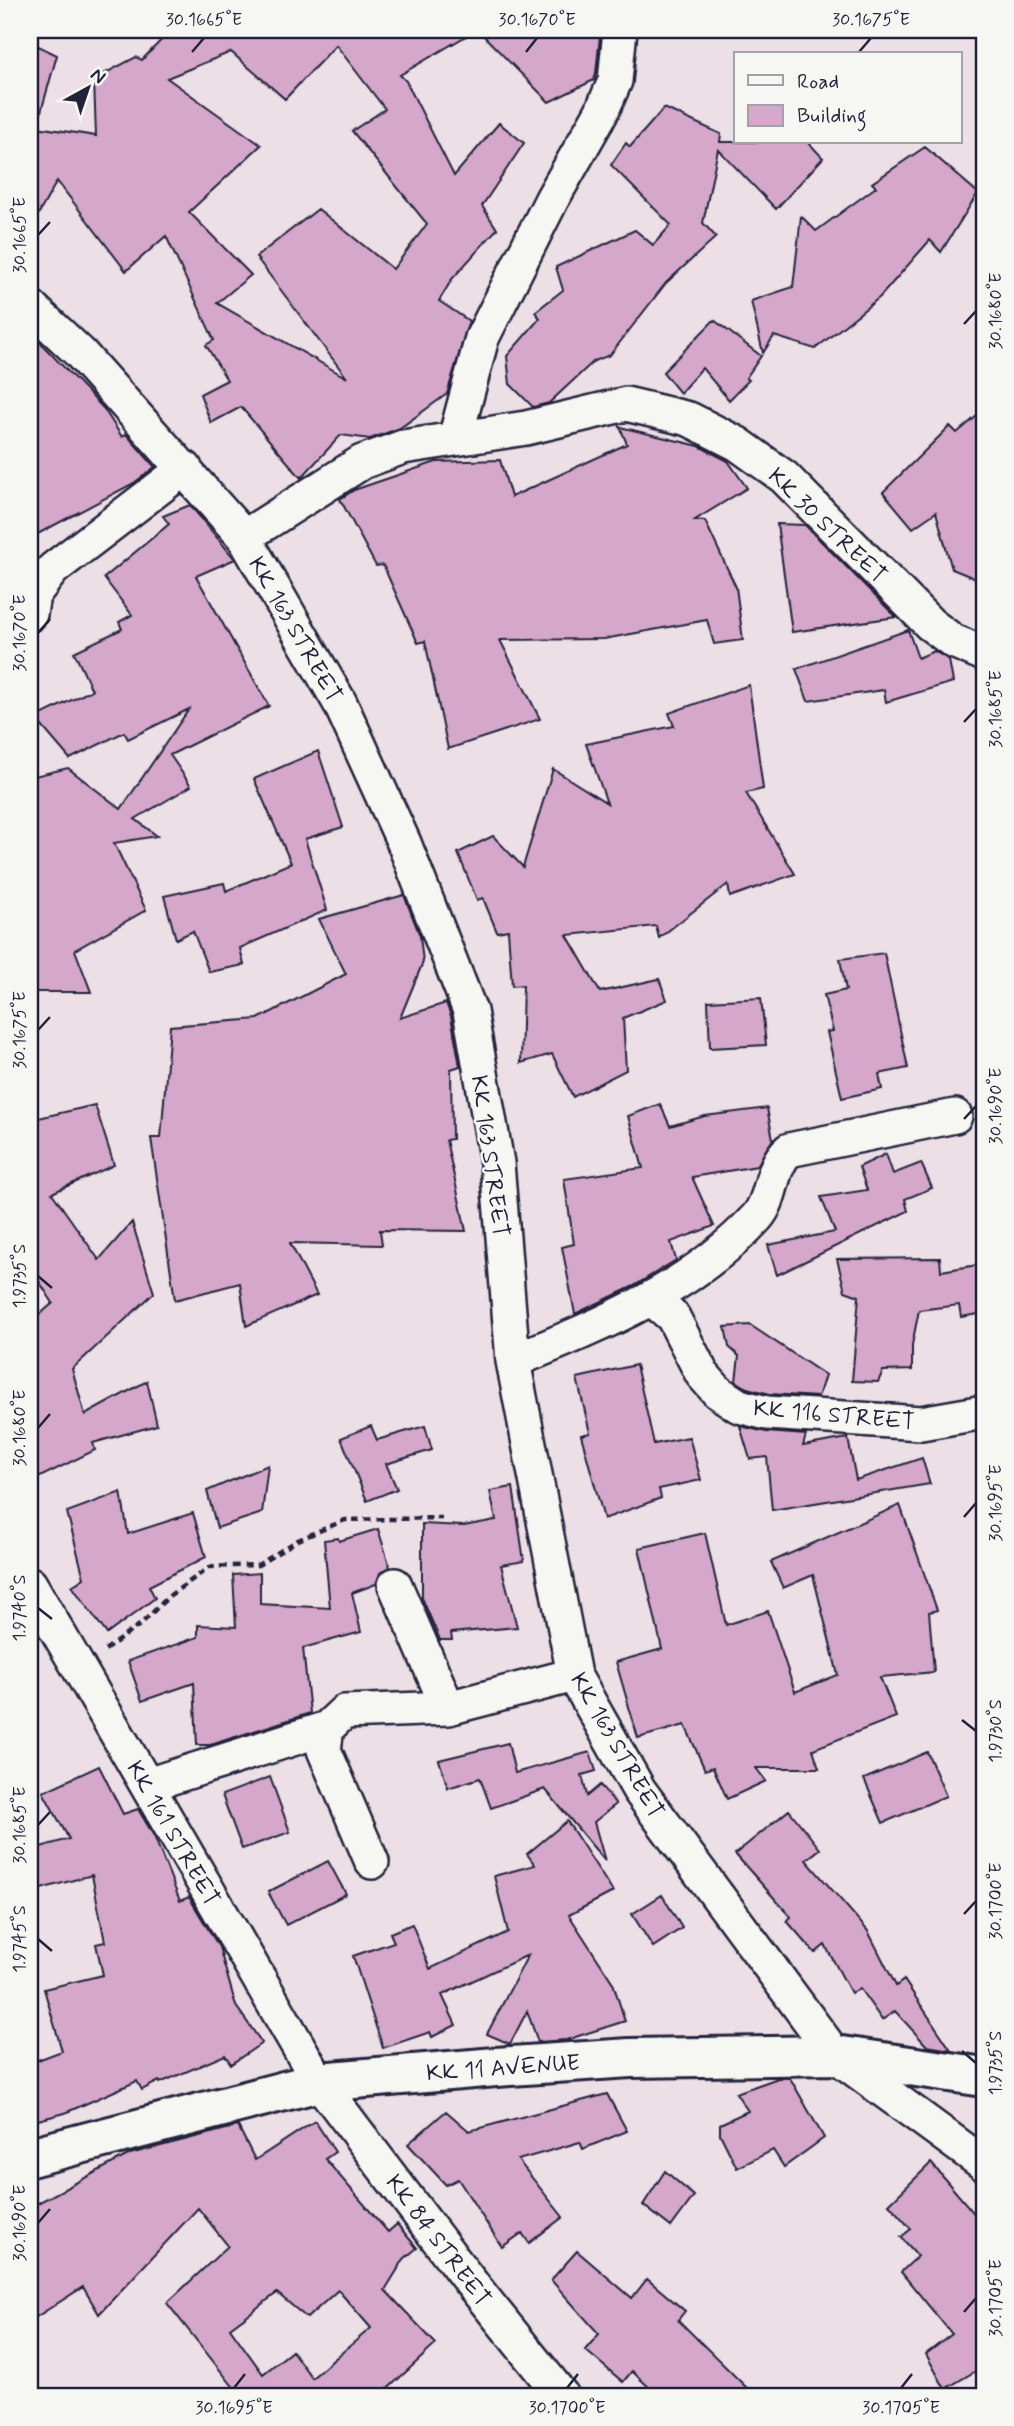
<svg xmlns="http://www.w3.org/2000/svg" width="1014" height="2426" font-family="Mynerve,sans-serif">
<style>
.building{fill:#d5a8cb;stroke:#22223b;stroke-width:2;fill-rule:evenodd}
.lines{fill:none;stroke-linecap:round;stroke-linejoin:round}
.street-casing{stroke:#22223b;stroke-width:38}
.secondary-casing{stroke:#22223b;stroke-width:44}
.path{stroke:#22223b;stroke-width:4.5;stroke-dasharray:7 5;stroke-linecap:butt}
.street{stroke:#f6f6f2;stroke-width:33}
.secondary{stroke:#f6f6f2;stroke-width:38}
.ticks{fill:none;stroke:#22223b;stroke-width:2.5}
.labels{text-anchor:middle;stroke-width:5;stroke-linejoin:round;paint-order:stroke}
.street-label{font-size:23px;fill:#22223b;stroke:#f6f6f2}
.neatline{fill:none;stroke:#22223b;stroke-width:2.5}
.ticks-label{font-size:18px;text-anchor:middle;fill:#22223b}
</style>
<rect width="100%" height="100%" fill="#ecdfe6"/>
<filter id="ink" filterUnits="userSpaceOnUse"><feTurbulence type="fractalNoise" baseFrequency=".0143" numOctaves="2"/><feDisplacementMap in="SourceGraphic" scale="14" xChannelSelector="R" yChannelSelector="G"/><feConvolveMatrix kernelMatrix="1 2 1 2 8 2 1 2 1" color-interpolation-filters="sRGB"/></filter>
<g filter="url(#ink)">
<path class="building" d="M171,30H476L400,75L406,81L454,176L499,123L524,143L482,206L497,229L452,279L439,301L469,321L447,394L400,428L370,439L341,435L301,478L241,407L211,423L200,394L227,380L206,345L214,340L166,236L126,271L57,181L30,229V126L96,136L94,79L136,57L142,60ZM336,45L385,109L352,131L427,224L393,269L318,209L256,257L347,378L217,303L251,275L189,212L261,145L167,78L231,52L285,99Z
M478,30H593L600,36L596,73L594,80L549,102Z
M30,42L57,55L37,126L30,125Z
M664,108L721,134L720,142H808L823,158L776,209L718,149L703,223L716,237L666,283L610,355L594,361L549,403L533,407L510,384L507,356L540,318L535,312L563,290L556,267L635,230L653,245L671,225L611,165L626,143L630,147Z
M925,147L978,193L941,252L930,240L880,297L815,349L774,336L763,353L751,301L793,287L801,216L816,231L876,187L872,183Z
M714,320L761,356L746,378L749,380L729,400L702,368L680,393L663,372Z
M30,332L104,409L122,437L126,434L155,467L134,483L30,538Z
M984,410V582L952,569L936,512L913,528L883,492L950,426L957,433Z
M620,427L699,446L728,461L747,488L695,520L705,521L736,587L743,640L714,644L707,620L604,639L500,640L540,719L448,749L425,641L418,643L383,565L376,566L340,499L354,490L436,462L500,460L511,497L627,444Z
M190,505L235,559L196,576L269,706L170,755L191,786L135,819L157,836L114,843L146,910L75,950L91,992H30V777L68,768L121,809L189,709L128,739L124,732L70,759L35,718L92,690L74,652L122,629L119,622L132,615L104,578L169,524L163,516Z
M777,524L805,525L896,617L792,632Z
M908,630L918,658L934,651L949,660L953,682L886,702L884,690L808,701L796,669Z
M749,685L763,789L746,793L795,874L730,897L728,884L659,938L656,926L567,935L600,992L659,979L667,1000L623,1018L626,1070L573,1097L552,1054L521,1063L523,985L512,986L508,930L497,932L483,898L477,900L458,853L493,836L523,867L553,769L607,803L586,744L674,726L669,713Z
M318,751L343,827L305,839L327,910L240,948L244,965L209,972L193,931L176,939L164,896L224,883L226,891L291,863L254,779Z
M404,895L420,936L423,962L400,1018L446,1003L451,1016L460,1066L451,1069L452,1139L446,1140L466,1231L380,1230L382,1245L290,1243L317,1295L246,1326L240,1283L175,1300L151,1138H161L170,1026L258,1019L346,974L319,919Z
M884,953L908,1068L879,1074L882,1089L842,1098L827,1032L833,1031L824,995L846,990L840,959Z
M761,998L766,1045L710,1048L708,1001Z
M660,1104L670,1126L705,1116L767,1108L773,1139L757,1166L692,1177L714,1226L671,1242L676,1260L634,1286L575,1314L562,1247L574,1244L564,1179L643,1168L628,1116Z
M95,1105L114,1165L52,1193L99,1260L132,1222L154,1293L72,1369L85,1415L147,1381L157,1425L93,1443L95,1450L30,1482V1323L53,1303L30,1267V1120Z
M886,1154L893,1174L921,1163L932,1188L905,1199L908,1211L777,1275L768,1245L835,1232L821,1197L867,1190L859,1167Z
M940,1258L941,1271L984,1264V1313L961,1317L959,1305L919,1310L912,1345V1370L883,1371L878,1382L852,1381L859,1296L845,1291L837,1259Z
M750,1325L825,1375L818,1397L770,1394L747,1388L736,1381L739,1356L729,1347L725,1327Z
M636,1365L654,1444L689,1437L701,1480L659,1489L661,1498L604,1519L581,1435L590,1433L577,1378Z
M371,1426L377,1440L425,1426L432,1450L386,1464L397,1489L367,1501L341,1438Z
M740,1426L766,1432L806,1435L803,1446L848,1438L856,1480L922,1458L930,1484L772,1510L767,1457L750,1459Z
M268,1465L262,1513L217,1528L207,1491Z
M513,1487L524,1561L501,1565L517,1627L451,1633L452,1640H440L422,1598V1524L464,1526L496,1520L490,1491Z
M121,1492L128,1534L193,1513L206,1557L149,1586L155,1598L107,1634L72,1586L84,1578L67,1512Z
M900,1505L937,1610L929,1612L934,1672L880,1677L896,1717L813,1749L819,1768H756L766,1781L727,1799L713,1767L705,1770L685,1725L638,1738L616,1662L662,1649L639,1548L705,1533L726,1625L768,1611L795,1692L838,1675L813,1575L783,1588L771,1562Z
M378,1529L390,1567L380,1573L376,1584L352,1593L361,1632L303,1648L310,1713L210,1745H197L194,1683L142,1701L128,1661L198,1637V1625L236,1627L233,1575L260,1573V1604L330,1608L324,1540L338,1538L339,1541Z
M508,1743L515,1773L590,1752L596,1771L582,1775L587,1796L600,1785L616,1804L594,1822L605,1861L545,1789L491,1808L480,1778L448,1788L439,1760Z
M927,1752L946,1796L883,1823L864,1779Z
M99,1766L123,1814L138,1809L154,1836L180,1901L189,1897L219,1947L236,2006L262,2043L231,2064L225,2055L160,2083L159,2081L142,2090L137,2081L65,2113L34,2121L30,2107V2063L62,2051L44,1989L103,1975L96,1944L105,1942L92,1875L30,1892V1850L69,1839L43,1792Z
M270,1777L290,1832L242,1849L222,1795Z
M789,1810L820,1849L806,1860L868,1931L896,1986L904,1980L951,2050L927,2046L895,2011L882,2020L860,1989L851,1993L825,1945L815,1953L787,1921L791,1917L735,1854Z
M567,1821L613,1892L569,1915L613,1983L625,2021L566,2040L538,2042L527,2011L510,2044L487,2034L528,1955L442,1995L456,2025L432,2037L430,2032L383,2048L353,1956L394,1942L390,1933L412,1924L430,1969L508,1932L494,1876L535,1865L527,1854Z
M328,1861L346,1894L286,1925L268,1892Z
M662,1895L682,1928L653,1947L632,1914Z
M778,2078H790L824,2138L784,2167L773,2150L737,2168L720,2134V2124L748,2111L736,2093Z
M607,2094L627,2131L583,2149L580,2142L518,2160L563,2217L529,2243L522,2233L502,2247L458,2179L446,2185L408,2144L446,2111L469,2131Z
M315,2121L335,2152L325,2159L388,2232L397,2224L417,2248L404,2259L385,2290L436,2344L380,2396H236L239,2394L167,2303L228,2246L198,2208L99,2314L83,2287L30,2321V2207L130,2154L238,2126L255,2160ZM338,2290L371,2328L312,2378L292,2351L263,2374L230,2328L277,2293L307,2318Z
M931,2163L984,2225V2366L945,2389L926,2354L952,2334L901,2272L918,2256L901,2237L911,2229L889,2204Z
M665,2171L694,2196L671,2227L643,2205Z
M577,2251L632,2298L647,2279L685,2311L678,2320L755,2396H658L632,2371L623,2382L585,2350L599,2334L551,2280Z"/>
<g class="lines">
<g class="street-casing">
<path id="street" d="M30,306L80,353L244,537L340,703L404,843L470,1011L497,1163L513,1361L574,1675L639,1790L835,2055L984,2164
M455,439L482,338L552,199L601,113L615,81L620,30
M244,537L362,462L403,447L526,428L626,404L689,419L738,444L784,477L930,624L953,641L984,654
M30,614L33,595L53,569L185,468
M653,1300L673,1317L702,1374L718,1392L739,1406L767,1413L921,1423L984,1412
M513,1361C601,1325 691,1289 757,1217C774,1198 769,1167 789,1150L955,1116
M30,1584L319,2082L468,2279L562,2396
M395,1585L448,1708
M147,1785L327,1728
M372,1862L324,1750L327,1728L344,1712L448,1708L574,1675"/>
</g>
<g class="secondary-casing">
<path id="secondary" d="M30,2157L319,2082L496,2067L630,2058L835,2055L984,2077"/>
</g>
<path class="path" d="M105,1650L141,1624L169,1596L210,1567L258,1565L298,1540L345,1520L442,1518"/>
<use href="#street" class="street"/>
<use href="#secondary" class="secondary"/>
</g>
</g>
<path class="ticks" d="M192,52L204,38M526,52L537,38M859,52L871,38M38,235L50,222M964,324L976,311M38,633L50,619M964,722L976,709M38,1030L50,1017M964,1119L976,1106M38,1276L52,1288M38,1428L50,1414M964,1517L976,1503M38,1608L52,1619M962,1720L976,1731M38,1825L50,1812M964,1914L976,1901M38,1939L52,1951M962,2051L976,2063M38,2223L50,2209M964,2312L976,2298M234,2388L245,2374M567,2388L578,2374M901,2388L912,2374"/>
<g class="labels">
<g class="street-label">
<text transform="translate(828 525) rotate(44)" y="8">KK 30 STREET</text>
<text transform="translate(296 629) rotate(60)" y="8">KK 163 STREET</text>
<text transform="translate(491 1156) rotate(82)" y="8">KK 163 STREET</text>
<text transform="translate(834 1414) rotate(5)" y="8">KK 116 STREET</text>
<text transform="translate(618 1745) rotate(60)" y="8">KK 163 STREET</text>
<text transform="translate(174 1833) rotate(60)" y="8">KK 161 STREET</text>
<text transform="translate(503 2067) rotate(-4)" y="8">KK 11 AVENUE</text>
<text transform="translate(439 2240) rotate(53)" y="8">KK 84 STREET</text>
</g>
</g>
<rect width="1014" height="2426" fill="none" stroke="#f6f6f2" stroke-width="77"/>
<rect x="734" y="52" width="228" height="91" fill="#f6f6f2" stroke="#a1a1a9" stroke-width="2"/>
<rect x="748" y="75" width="35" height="10" fill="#f6f6f2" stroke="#a1a1a9" stroke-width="2"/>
<text x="797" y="88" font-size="21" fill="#22223b">Road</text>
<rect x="748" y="105" width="35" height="21" fill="#d5a8cb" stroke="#a1a1a9" stroke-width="2"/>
<text x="797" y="122" font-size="21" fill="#22223b">Building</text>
<g transform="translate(88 88) rotate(40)" stroke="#f6f6f2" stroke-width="5" paint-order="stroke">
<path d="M0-5L12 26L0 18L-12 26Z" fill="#22223b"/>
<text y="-10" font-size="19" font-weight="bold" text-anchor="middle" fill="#22223b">N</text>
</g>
<rect x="38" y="38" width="938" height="2350" class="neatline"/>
<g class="ticks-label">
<text x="204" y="25">30.1665°E</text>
<text x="537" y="25">30.1670°E</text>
<text x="871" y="25">30.1675°E</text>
<text transform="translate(19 235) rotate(-90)" y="6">30.1665°E</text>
<text transform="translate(995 311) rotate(-90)" y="6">30.1680°E</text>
<text transform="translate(19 633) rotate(-90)" y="6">30.1670°E</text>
<text transform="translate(995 709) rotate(-90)" y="6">30.1685°E</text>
<text transform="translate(19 1030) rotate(-90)" y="6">30.1675°E</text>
<text transform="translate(995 1106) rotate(-90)" y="6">30.1690°E</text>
<text transform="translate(19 1276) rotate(-90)" y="6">1.9735°S</text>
<text transform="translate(19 1428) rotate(-90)" y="6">30.1680°E</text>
<text transform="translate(995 1503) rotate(-90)" y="6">30.1695°E</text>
<text transform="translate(19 1608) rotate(-90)" y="6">1.9740°S</text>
<text transform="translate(995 1731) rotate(-90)" y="6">1.9730°S</text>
<text transform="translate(19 1825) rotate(-90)" y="6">30.1685°E</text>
<text transform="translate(995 1901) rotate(-90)" y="6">30.1700°E</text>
<text transform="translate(19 1939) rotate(-90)" y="6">1.9745°S</text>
<text transform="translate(995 2063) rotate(-90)" y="6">1.9735°S</text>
<text transform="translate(19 2223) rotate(-90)" y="6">30.1690°E</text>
<text transform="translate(995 2298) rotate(-90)" y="6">30.1705°E</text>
<text x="234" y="2413">30.1695°E</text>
<text x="567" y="2413">30.1700°E</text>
<text x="901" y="2413">30.1705°E</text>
</g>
</svg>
